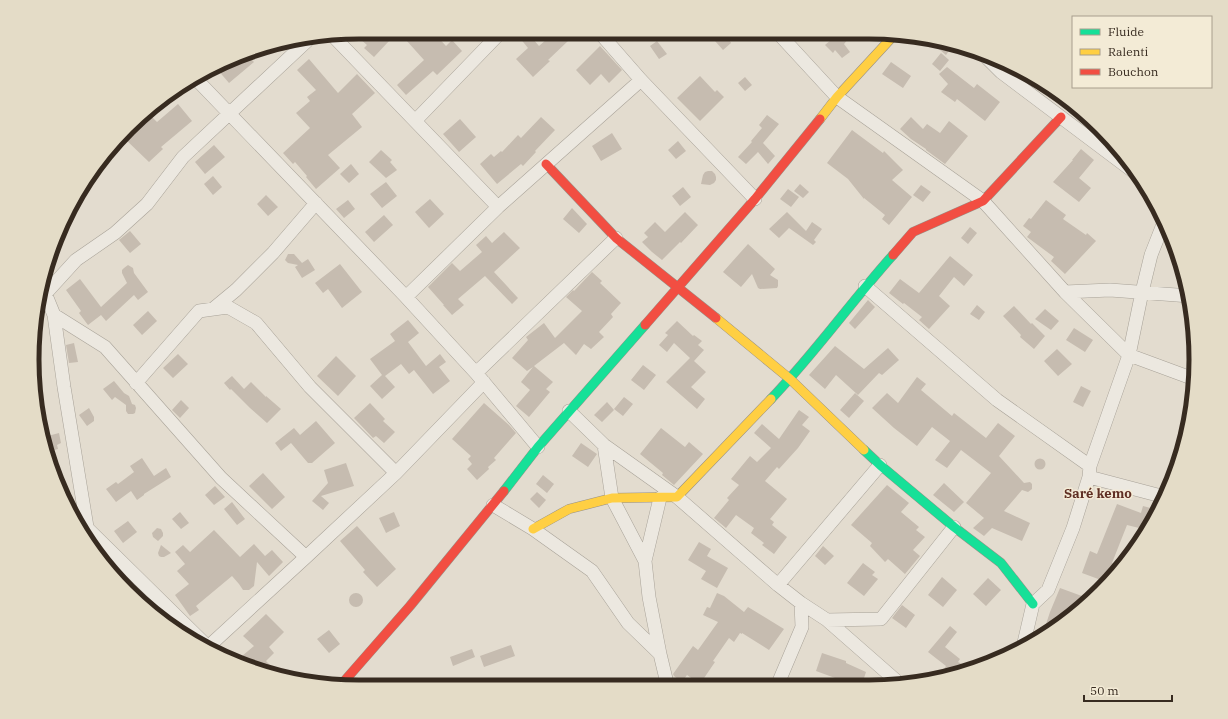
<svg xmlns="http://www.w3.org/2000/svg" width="1228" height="719" font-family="'IBM Plex Serif',serif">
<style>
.building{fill:#c6bcb0}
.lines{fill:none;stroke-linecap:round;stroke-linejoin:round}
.street-casing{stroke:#a8a298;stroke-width:14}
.fast-casing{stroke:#989188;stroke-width:10}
.slow-casing{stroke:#989188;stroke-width:10}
.jam-casing{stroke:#989188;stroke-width:10}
.street{stroke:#ece8e0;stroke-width:13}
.fast{stroke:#16e098;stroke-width:9}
.slow{stroke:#ffcf43;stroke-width:9}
.jam{stroke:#f24e42;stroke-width:9}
.labels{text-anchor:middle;stroke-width:3;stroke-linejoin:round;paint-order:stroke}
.neighbourhood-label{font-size:13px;font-weight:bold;fill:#603023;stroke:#f3ebd6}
.rim{fill:none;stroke:#372b20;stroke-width:5}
</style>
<rect width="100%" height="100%" fill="#e3dccf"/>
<path class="building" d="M364,32H381L390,40L374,57L364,48L367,45L359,38Z
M414,32H433L446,46L452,40L462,51L437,75L433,71L406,95L397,85L424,60L406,40Z
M515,32H527L539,46L555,32H559L568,41L548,60L550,61L533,77L516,59L528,48Z
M724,32L740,33L730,41L731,43L723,50L715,41Z
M839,33H853L844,44L850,52L842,58L835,50L833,53L825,45Z
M928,40L945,44L953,45L946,55Z
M657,41L667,54L659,59L650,46Z
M600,46L622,70L609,83L601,74L590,85L576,70Z
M941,53L949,60L940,71L932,64Z
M246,54L254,62L229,83L217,69Z
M309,59L338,93L357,74L375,93L352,114L362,127L328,155L340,168L316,189L306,177L307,176L295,162L293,164L283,153L310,128L296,113L310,101L307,97L316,90L297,70Z
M891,62L911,76L903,88L882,74Z
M947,67L974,88L977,84L1000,102L985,121L957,99L955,102L941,92L948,84L939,74Z
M700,76L715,92L717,90L724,97L700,121L677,98Z
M745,77L752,85L745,91L738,83Z
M178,104L192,121L161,147L163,149L149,162L124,138L148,113L157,122Z
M767,115L779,124L763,143L775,156L768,164L758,152L746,164L738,157L752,142L751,141L762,128L759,125Z
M541,117L555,130L535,151L536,152L523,166L521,164L497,184L480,164L491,154L494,157L501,151L502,152L518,135L521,138Z
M911,117L923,129L927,124L940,133L949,121L968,136L945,164L926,150V149L911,139L900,129Z
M460,119L476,137L459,152L443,134Z
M852,130L883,153L884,151L903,170L892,180L912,197L889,225L882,219L885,215L864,198V199L848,179L827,163Z
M612,133L622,149L601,161L592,146Z
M678,141L686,151L676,159L668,150Z
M214,145L225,157L205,174L195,162Z
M1081,149L1094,160L1079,178L1091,188L1079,202L1053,182L1073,160H1072Z
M381,150L392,160L390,162L397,170L386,178L369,162Z
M351,164L359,174L349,183L340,174Z
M708,171H712L715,174L716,177V180L714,183L710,185L701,184L703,175L705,172Z
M213,176L222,187L213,195L204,184Z
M386,182L397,196L382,208L370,194Z
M800,184L809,192L803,198L794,191Z
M921,185L931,192L923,202L913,195Z
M683,187L691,197L680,206L672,196Z
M788,189L799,197L791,207L780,199Z
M266,195L278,207L268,216L257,204Z
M430,199L444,214L429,228L415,212Z
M348,200L355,209L344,218L336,209Z
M1046,200L1066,215L1063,219L1086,235L1087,233L1096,241L1065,274L1051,261L1054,257L1027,237L1031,232L1023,226L1029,218L1031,219Z
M572,208L587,224L579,233L563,219Z
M685,212L698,225L681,243L680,242L662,260L652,252L642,242L648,237L644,233L655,222L665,232Z
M787,212L806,231L812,222L822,229L814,240L816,242L813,245L789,228L779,238L769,229Z
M384,215L393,225L374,242L365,232Z
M970,227L977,233L968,244L961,238Z
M130,231L141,244L130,253L119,240Z
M504,232L520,248L494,272L518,298L512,304L485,276L458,299L464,305L452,315L443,305H444L428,287L452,263L460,271L482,252L476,245L486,236L492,243Z
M748,244L775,269L770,275L778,280V286L777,288L760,289L758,288L752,274L741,287L723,272Z
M288,254H294L302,263L308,259L315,270L302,278L295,267L298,265L288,263L285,260Z
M950,256L973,275L964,286L954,277L939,296L950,306L929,329L919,320L922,317L904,303L903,304L889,293L900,279L919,293Z
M340,264L362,292L342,308L328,289L323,293L315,283Z
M128,265L133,268L134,273L148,292L138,300L134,295L106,321L101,315L88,325L79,313L81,311L66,290L80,279L101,307L127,283L122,273V270L124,268Z
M592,272L602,281L600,283L621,303L611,314L613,317L599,332L604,337L591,349L584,344L576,355L564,343L534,366L553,382L546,389L550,392L529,417L516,406L530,390L521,382L533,367L527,371L512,358L528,340L526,337L544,323L555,338L582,311L566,297L573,290L574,291Z
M868,300L875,307L855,329L849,323Z
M977,305L985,312L979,320L970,314Z
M1014,306L1031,324L1032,323L1045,336L1034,349L1020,337L1021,335L1003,316Z
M1045,309L1059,321L1051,330L1035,319Z
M148,311L157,321L142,335L133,325Z
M408,320L419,333L408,342L426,366L440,354L446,362L439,367L450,381L433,394L414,370L409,374L401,364L385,376L395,387L382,399L370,386L382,375L370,359L395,341L390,334Z
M677,321L693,336L694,335L702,341L698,345L704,350L694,361L706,372L691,387L705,399L697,409L666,382L690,358L674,343L667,352L659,345L668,335L665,333Z
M1074,328L1093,340L1085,352L1066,340Z
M74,343L78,362L69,363L66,345Z
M835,346L864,369L888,348L899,360L882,375L879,373L858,395L836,375L825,389L809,375Z
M1057,349L1072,364L1058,376L1044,361Z
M178,354L188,364L173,378L163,368Z
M336,356L356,376L338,396L317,376Z
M643,365L656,375L644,390L631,380Z
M232,376L244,389L251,382L266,397V396L281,409L267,423L250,408L231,389L230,390L224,383Z
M917,377L926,384L921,390L952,416L954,413L986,438L998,423L1015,436L999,456L1024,483L1030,482L1032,484V489L1028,492L1022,490L1004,511L1030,523L1022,541L992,528L984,536L973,528L984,518L966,503L991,473L961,450L947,468L935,460L950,441L932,427L917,446L894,428L872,408L887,393L898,403Z
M114,381L124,393L129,396L132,404L135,405L136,408L135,413L133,414H128L126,411V405L115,397L112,400L103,389Z
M1081,386L1091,391L1083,407L1073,402Z
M855,393L864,401L849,418L840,410Z
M624,397L633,404L623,416L614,409Z
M181,400L189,408L180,418L172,410Z
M607,402L614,410L602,422L594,415Z
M370,403L385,419L383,421L395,432L384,443L376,436L373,438L354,418Z
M484,403L509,425L516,433L494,458L496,460L488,467L489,469L477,480L467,469L472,464L468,459L471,456L452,439Z
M89,408L94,417V421L87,426L79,415Z
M799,410L809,417L802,425L810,431L798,448L779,469L777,467L765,481L787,499L770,519L774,522L772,525L787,537L774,554L762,545L764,543L751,533L754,528L736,515L726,528L714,518L729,500L727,498L739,485L731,479L750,456L757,462L771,448L754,433L762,424L779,439Z
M316,421L335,443L312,463H308L291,443L281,451L275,443L294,428L300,435Z
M661,428L685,447L689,442L703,454L674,485L662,475L663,473L640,454Z
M59,433L61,443L57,445L58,449L47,452L44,437Z
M581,443L597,454L588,467L572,456Z
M142,458L154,476L166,468L171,477L144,494V495L137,500L131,491L116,502L106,489L116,482L118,484L134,472L130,466Z
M1034.5 464a5.5 5.5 0 1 1 11 0a5.5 5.5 0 1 1-11 0Z
M346,463L354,486L321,496L329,503L323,510L312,501L328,483L324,470Z
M263,473L285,497L272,509L249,486Z
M543,475L554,484L547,493L536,484Z
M944,483L964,502L954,512L933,495Z
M887,485L909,503L901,512L919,527L916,530L925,537L913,550L920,556L905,574L888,559L885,562L870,546L872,543L851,525Z
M215,486L225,497L214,505L205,495Z
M537,492L546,500L539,508L530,499Z
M232,502L245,519L237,525L224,509Z
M1117,504L1141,513L1143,506L1158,510L1147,530L1127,525L1112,563L1121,566L1112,576L1104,573L1101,580L1082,573L1090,551L1097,554Z
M180,512L189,523L181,529L172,519Z
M394,512L400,526L386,533L379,518Z
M128,521L137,532L123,543L114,531Z
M357,526L396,569L377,587L363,572L365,570L340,541Z
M157,528L161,529L163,533V536L158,541L153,537L152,533Z
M214,530L240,557L254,544L265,556L272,550L283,562L269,576L257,562L254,586L249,590H243L239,584L232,576L196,606L199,610L190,616L175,595L189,584L177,571L185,564L175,552L183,545L190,552Z
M699,542L711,549L707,556L728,568L717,588L701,579L706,571L688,560Z
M161,545L171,553L164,557H161L159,556L158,553Z
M823,546L834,556L825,565L815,556Z
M863,563L875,572L872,575L878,579L864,596L847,583Z
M942,577L957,590L943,607L928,595Z
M988,578L1001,590L986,606L973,594Z
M1060,588L1090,599L1042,636L1050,612Z
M717,593L724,596L744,612L748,607L784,629L769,650L742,633V634L740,633L734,642L729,638L713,661L715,662L700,684L687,675L682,682L674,676L673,674L693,646L698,650L718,622L703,615L707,607L710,608Z
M349 600a7 7 0 1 1 14 0a7 7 0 1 1-14 0Z
M902,605L915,615L906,628L892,618Z
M266,614L284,632L269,647L274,653L266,661L279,674L254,670L236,661L254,646L243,636Z
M950,626L957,632L945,647L960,659L958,662L973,670L939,677L946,666L928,652Z
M329,630L340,644L329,653L317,639Z
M511,645L515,656L484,667L480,656Z
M472,649L475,657L453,666L450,657Z
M822,653L846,661V663L866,672L864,678L883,686H857L816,671Z"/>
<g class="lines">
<g class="street-casing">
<path id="street" d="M599,32L641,80L755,199
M778,33L837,97L983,201L1065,292L1129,355L1194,379
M333,36L498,207
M984,55L1001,72L1138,175
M197,80L406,297L476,373L538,447
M415,121L501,32
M865,286L997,400L1090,466
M43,288L54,315L64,387L89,539
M1065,292L1110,290L1190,296
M45,294L76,260L115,233L147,204L183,157L307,41
M406,297L498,207L641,80
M213,309L236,290L273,253L316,203
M54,315L105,347L221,478L306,557
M476,373L616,238
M136,383L199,311L228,307L256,323L310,387L396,473
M569,411L604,445L677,497L778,585L801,603L827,620L900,684
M604,445L612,498L645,561
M1089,477L1165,497
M660,498L645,561L649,597L660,654
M493,505L533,529L592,571L628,623L660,654L667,683L671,686
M88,529L208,647
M778,585L880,465
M827,620L881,619L954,527
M208,647L306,557L396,473L484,382
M1023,647L1033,604L1048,590L1073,528L1089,477L1090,466L1129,355L1142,292L1151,255L1164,222
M777,686L802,627L801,603"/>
</g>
<g class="fast-casing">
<path id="fast" d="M771,399C815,353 851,302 893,255
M864,450L880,465L954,527L1001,563L1033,604
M504,491L538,447L645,325"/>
</g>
<g class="slow-casing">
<path id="slow" d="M820,119L837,97L895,34
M716,318L790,379L864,450
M533,529L569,509L612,498L677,497L771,399"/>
</g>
<g class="jam-casing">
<path id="jam" d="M546,164L616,238L716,318
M893,255L913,232L983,201L1061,117
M645,325L755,199L820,119
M340,686L410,606L504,491"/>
</g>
<use href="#street" class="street"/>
<use href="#fast" class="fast"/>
<use href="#slow" class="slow"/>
<use href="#jam" class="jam"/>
</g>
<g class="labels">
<g class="neighbourhood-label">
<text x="1098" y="498">Saré kemo</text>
</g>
</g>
<path d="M0 0H1228V719H0ZM359 39H869A320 320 0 0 1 1189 359V360A320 320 0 0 1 869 680H359A320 320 0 0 1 39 360V359A320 320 0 0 1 359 39Z" fill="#e4dcc7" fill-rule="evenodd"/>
<path class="rim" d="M359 39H869A320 320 0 0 1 1189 359V360A320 320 0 0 1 869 680H359A320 320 0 0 1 39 360V359A320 320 0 0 1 359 39Z"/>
<rect x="1072" y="16" width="140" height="72" fill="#f3ebd6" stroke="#a89e8d"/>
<rect x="1080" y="29" width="20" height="6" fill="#16e098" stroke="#a89e8d"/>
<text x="1108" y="36" font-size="12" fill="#372b20">Fluide</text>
<rect x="1080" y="49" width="20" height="6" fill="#ffcf43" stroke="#a89e8d"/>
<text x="1108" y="56" font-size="12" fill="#372b20">Ralenti</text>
<rect x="1080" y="69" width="20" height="6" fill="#f24e42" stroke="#a89e8d"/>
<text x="1108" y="76" font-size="12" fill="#372b20">Bouchon</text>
<path d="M1084 695v6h88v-6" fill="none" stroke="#372b20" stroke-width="2"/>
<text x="1090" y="695" font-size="12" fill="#372b20" stroke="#f3ebd6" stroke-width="3" paint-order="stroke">50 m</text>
</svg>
